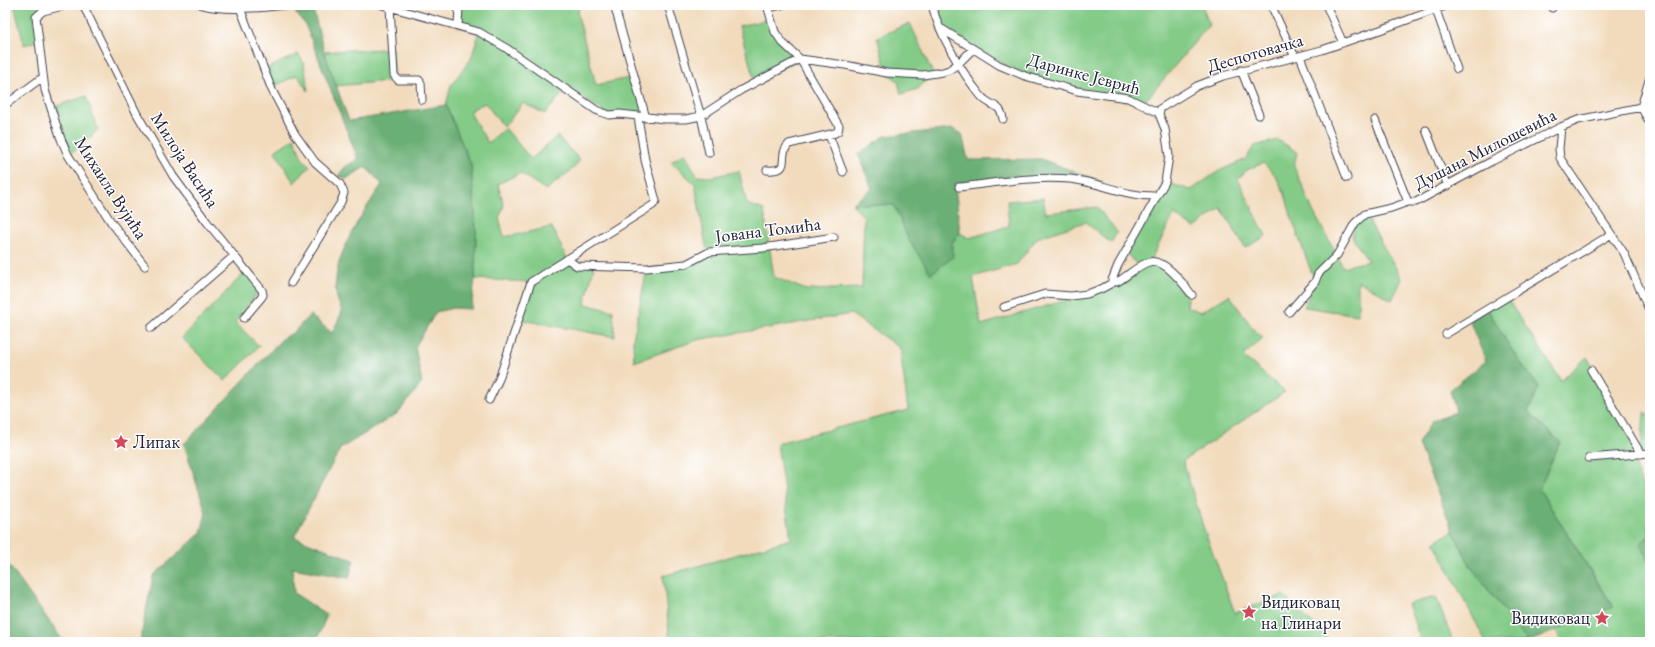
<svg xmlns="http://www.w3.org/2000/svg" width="1655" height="647" font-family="'EB Garamond',serif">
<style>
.green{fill:#83cb87;stroke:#527661}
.forest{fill:#6aaf74;stroke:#466858}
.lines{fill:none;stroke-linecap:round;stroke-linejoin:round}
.minor-casing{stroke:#413e4e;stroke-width:9}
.minor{stroke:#fff;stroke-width:7}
.labels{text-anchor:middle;stroke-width:3;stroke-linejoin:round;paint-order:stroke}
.street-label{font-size:18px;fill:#22223b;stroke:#fff}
.poi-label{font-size:18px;fill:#22223b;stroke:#fff;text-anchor:start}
</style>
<rect width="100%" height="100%" fill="#fff"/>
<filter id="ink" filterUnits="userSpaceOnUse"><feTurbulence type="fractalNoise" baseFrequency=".025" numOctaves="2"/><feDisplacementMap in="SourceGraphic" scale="8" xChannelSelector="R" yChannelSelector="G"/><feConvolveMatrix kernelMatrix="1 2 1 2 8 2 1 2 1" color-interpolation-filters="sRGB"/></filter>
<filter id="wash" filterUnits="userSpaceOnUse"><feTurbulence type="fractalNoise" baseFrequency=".012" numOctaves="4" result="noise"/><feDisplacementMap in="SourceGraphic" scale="16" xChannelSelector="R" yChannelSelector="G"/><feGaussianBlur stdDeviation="0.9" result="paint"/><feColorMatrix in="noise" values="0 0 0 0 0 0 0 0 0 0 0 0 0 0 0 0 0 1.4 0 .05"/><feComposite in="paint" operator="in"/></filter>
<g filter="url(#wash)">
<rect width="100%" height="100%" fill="#f2dbbd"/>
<path class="green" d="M14,5H67L34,13L39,41L24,45Z
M459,5H582L577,12L596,85L634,77L646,118L609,115L567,88L545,114L523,103L504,127L485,103L471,110L472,116L488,143L505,128L531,159L557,136L580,160L574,168L546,190L520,173L498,184L504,206L499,218L504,237L552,227L567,259L573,264L594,266L585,304L613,311L615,337L516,319L530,282L475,279L476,227L471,165L446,105L451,85L471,59L479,33L458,26Z
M932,5H1202L1209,25L1142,105L1025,76L942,29Z
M771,19L775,32L800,59L755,82L739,26Z
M910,23L933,74L918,89L901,94L898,81L887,73L877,37Z
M393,49L394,75L389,81L336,86L324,52L347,50Z
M298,54L304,63L308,91L297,75L273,87L266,69Z
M86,96L98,129L84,144L68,155L51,108Z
M294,138L302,158L310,166L294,183L275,151Z
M1278,140L1297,152L1294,166L1313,211L1343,267L1368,261L1352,237L1355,223L1365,214L1402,279L1392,300L1358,281V315L1304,307L1315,282L1291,216L1285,194L1275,175L1263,163L1247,170L1238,179L1266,236L1245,248L1221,208L1195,228L1174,215L1150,261L1165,266L1188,296L1187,307L1201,312L1229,295L1255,331L1263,338L1243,356L1285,392L1183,461L1203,526L1235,613L1283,595L1331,642H670L663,576L791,539L777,443L908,410L900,348L851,314L697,340L634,362L633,340L647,268L686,264L709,252L706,246L695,184L671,162L685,153L697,176L710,177L739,171L747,204L764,210L774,277L806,290L862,288L864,217L852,204L894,205L910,242L952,243L960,233L969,238L1009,226L1007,201L1043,198L1046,213L1097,207L1117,232L1111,243L1085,222L1037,238L1017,264L973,277L981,325L1087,294L1139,267L1125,252L1165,182L1191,190L1219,171L1246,159L1254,146Z
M245,272L259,291L235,322L259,346L225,381L182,338Z
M1506,297L1561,380L1587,357L1641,453L1644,412L1650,417V453L1631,455L1650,505V535L1640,544L1650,564V642H1561L1556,630L1613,606L1539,489L1560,442L1528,412L1539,387L1514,354L1487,308Z
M1453,531L1471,567L1528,642H1486L1434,542Z
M1436,597L1453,642H1421L1408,604Z"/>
<path class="forest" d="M289,5H312L324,52L349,121L446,105L471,165L476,232L475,279L471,309L453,308L436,312L415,347L422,383L398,413L340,449L294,537L354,560L349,578L292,568L294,593L327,615L317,639L288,642H140L153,576L201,533L206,513L184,444L283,338L293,333L310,315L332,333L342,312C340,305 336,298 336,291C332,255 364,212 382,184L365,167L346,179L338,176L345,167L358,159L305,24Z
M953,129L962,134L968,160L1041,159L1103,182L1041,180L955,184L960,233L952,243L953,257L931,274L910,242L894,205L852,204L872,189L858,154L885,136Z
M1487,308L1514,354L1539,387L1528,412L1560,442L1539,489L1613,607L1528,642L1471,567L1453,531L1418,444L1432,421L1456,412L1450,390L1486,361L1469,320Z
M1650,535V564L1640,544Z
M5,560L64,642H5Z"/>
</g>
<g filter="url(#ink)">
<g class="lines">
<g class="minor-casing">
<path id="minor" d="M67,5L43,11L36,17L45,90L61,139L68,155L111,222L145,266
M83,5L137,114L173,176L207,222L262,290L263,295L261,298L244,318
M202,5C223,11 262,8 285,5
M382,5L479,32L506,48L596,110L609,115L620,114L665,119H686L701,116L741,90L800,59L845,65L887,73L923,75L943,72L949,70L958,64L973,49
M668,5L701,116L709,153
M767,5L775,32L782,42L800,59L839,126L838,131L835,133L789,144C776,156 794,172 767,170
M932,5C939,34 962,73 981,96C990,107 1001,103 1003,119
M1271,5L1295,57
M1326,5L1343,43
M1551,5L1552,8
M390,7L394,75L398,80H419L421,83L422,100
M240,8L272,90L295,134L315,162L340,184L344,193L341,202L291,283
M615,8L646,118
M768,8L781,5
M1436,10L1457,69
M458,26L459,5
M942,29L999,65L1025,76L1077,91L1128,98L1159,113
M1300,56L1347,178
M1241,70L1259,115
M5,105L43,77
M1641,107L1650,77
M1641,107L1650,123
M1375,120L1408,202
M1561,127L1559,149L1560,158L1624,253L1650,312
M1426,130L1448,186
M829,135L843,172
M959,187C995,183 1033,176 1070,179C1100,182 1125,197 1157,196
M567,259L577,266L647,268L686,264L709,252L763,248L834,237
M1192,295C1184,285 1165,258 1149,262C1138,265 1128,276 1117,282L1112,280L1118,265L1165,182L1169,156L1165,129L1159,114L1161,108L1197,86L1223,76L1322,50L1380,30L1448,5
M1004,307L1045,294L1071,296L1087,294L1101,289L1114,282
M1289,312L1315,282L1318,274L1337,255L1355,223L1365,214L1391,208L1408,202H1416L1492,161L1561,127L1578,120L1641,107
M151,328L234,256
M1446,334L1610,235
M1591,370L1641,454
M489,400L499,379L531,282L653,205L656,201L645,160L638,117
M1589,458L1650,453"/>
</g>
<use href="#minor" class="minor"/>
</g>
</g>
<defs>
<g id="sight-bare" transform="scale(1.2)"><path d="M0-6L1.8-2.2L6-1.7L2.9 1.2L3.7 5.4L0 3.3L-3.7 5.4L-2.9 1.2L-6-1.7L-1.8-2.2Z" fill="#d1495b" stroke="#fff" stroke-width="2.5" paint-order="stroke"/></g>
</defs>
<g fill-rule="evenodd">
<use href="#sight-bare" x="121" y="442"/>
<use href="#sight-bare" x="1249" y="612"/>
<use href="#sight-bare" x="1602" y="618"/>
</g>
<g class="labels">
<g class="street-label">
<text transform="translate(1255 53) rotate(-16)" y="6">Деспотовачка</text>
<text transform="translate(1084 74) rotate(15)" y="6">Даринке Јеврић</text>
<text transform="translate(1485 149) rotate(-27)" y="6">Душана Милошевића</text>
<text transform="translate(185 160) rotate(57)" y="6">Милоја Васића</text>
<text transform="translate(111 188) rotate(57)" y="6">Михаила Вујића</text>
<text transform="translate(768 230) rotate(-7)" y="6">Јована Томића</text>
</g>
<g class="poi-label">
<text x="133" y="448">Липак</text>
<text x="1261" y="608">Видиковац<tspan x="1261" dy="21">на Глинари</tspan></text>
<text x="1590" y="624" text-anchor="end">Видиковац</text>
</g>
</g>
<rect width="1655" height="647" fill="none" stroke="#fff" stroke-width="20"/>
</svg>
